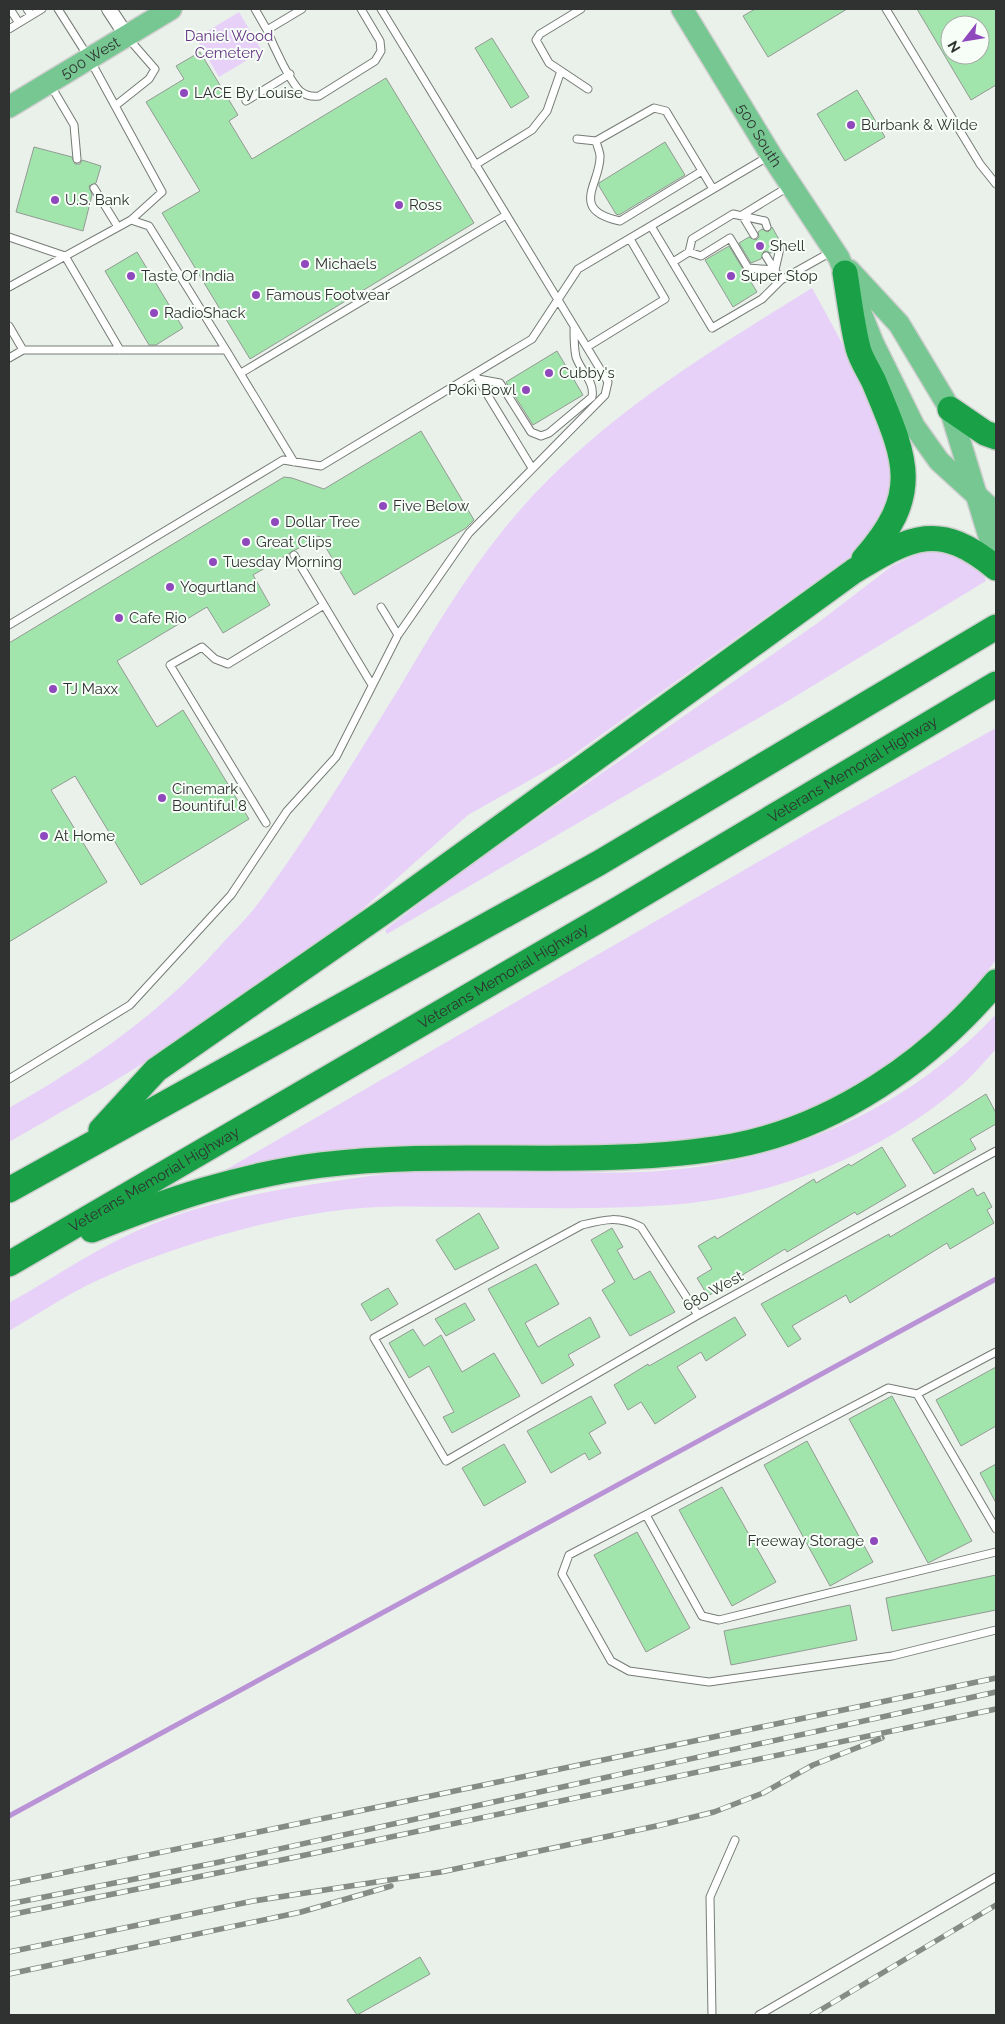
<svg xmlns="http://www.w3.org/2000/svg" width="1005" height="2024" font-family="Raleway,sans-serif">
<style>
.green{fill:#e7d1f8}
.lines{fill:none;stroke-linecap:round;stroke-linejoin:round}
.stream{stroke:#ba93d6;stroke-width:5}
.building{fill:#a2e5ac;stroke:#939a94;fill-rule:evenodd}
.service-casing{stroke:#757b75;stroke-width:9}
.minor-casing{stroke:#757b75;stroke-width:16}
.primary-casing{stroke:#cdcecd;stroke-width:24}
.motorway-casing{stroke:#cdcecd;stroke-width:28}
.service{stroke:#fff;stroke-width:7}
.minor{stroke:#fff;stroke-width:14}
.primary{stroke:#76c791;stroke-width:21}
.motorway{stroke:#1aa147;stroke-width:25}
.rail-casing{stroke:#868b86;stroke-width:5.5}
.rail{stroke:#f7fef8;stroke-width:4;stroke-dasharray:11;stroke-linecap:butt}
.poi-dot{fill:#9049bd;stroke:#f7fef8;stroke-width:2}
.labels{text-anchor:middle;stroke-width:4;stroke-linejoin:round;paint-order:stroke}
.park-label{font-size:15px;fill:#663585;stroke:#f7fef8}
.street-label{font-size:15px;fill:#2f3230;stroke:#f7fef8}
.poi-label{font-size:15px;fill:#2f3230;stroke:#f7fef8;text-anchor:start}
</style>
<rect width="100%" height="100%" fill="#eaf1ea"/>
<path class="green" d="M239,12L262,51L219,77L196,38Z
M812,288C839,337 868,388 885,441C890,457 892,474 895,490L860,550L569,758L468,815L337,932L212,1021L103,1088L9,1142V1108C95,1059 163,1012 229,936C240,925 251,913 260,901C311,832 356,758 401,685C433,631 465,577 504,529C588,425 701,357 812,288Z
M935,550L950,552L981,569L986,581L786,702L387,934L385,930L467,867L819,622L892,566L921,552Z
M996,728V960L950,1019L879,1077L783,1122L680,1148L215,1176L815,829Z
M996,1014V1049C985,1061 975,1073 963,1084C883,1153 775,1198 669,1205C600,1210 530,1208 462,1207C425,1207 388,1205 351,1209C273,1216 167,1248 96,1281C66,1295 38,1314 9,1331V1303C53,1278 97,1248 143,1228C202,1203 266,1191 328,1182C362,1177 395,1172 429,1171C500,1167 571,1175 641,1172C774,1167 905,1113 996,1014Z"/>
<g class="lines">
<path class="stream" d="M9,1816L996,1279"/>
</g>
<path class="building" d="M755,9H847L768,57L743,16Z
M917,9H996V85L971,100ZM950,25H980V55H950Z
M492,38L529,97L511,108L475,48Z
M200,52L238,115L229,121L252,159L386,78L474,223L250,359L162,213L200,191L146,102L184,79L176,66Z
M857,90L885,137L845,161L817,114Z
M665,142L685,175L619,215L616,214L599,186V183Z
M34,147L72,157L75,164H80L82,160L101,166L96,183L89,186L92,195L83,231L16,212Z
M772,227L781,243L776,245L774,252L771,253L764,251L761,259L751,263L739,243L749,237L756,240L759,237L758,232L762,229L768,232Z
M729,246L757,292L733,307L705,260Z
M137,252L183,328L156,345H149L105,271Z
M557,351L583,395L533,425L506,382Z
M421,431L474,520L466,528L354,595L319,536L253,575L270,605L223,633L207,607L117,661L157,727L183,710L249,819L141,885L75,776L51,790L107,882L9,942V643L284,477L292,478L324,489Z
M986,1094L996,1113V1124L970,1139L976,1149L934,1174L912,1139Z
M882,1147L906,1186L857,1215L855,1212L787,1252L785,1249L708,1296L697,1278L712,1269L698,1246L715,1236L717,1239L814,1179L816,1183L849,1164L851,1166Z
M973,1188L977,1196L984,1192L992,1207L987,1210L994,1223L950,1249L947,1243L850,1303L846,1295L792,1326L801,1339L788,1347L761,1304L889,1234L890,1237Z
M479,1213L499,1248L455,1270L436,1240Z
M612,1228L623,1247L617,1250L634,1280L650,1271L675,1312L630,1336L602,1290L615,1282L591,1240Z
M536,1264L559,1304L525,1323L538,1347L590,1317L600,1337L568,1355L574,1365L542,1384L488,1289Z
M388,1288L398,1304L371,1321L361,1304Z
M465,1303L475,1320L446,1336L435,1319Z
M735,1317L746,1335L706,1361L701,1352L677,1367L696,1397L655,1424L641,1402L628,1410L614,1385L648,1364L649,1366Z
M413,1329L424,1346L441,1335L462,1372L494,1353L520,1396L452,1433L443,1417L454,1412L429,1366L409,1378L389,1343Z
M996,1367V1426L961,1446L936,1400Z
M591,1396L606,1423L589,1433L601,1453L589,1460L585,1453L551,1473L527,1431Z
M892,1396L972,1541L928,1563L849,1419Z
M807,1441L873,1562L830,1586L764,1465Z
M504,1444L526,1482L484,1506L462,1468Z
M996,1464V1503L980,1473Z
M722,1487L776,1582L732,1606L679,1510Z
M637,1532L690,1628L646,1652L594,1555Z
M996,1575V1610L892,1631L886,1598Z
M850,1605L857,1640L731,1665L724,1631Z
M420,1957L430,1974L357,2015L347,2000Z"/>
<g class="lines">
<g class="service-casing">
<path id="service" d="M10,9L19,23
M27,9L31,15
M58,9L89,58L162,192L131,220
M255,9L267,30L302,9
M581,9L540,34L536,40L549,63L588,89
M886,9L980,164L996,184
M9,29L42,9
M267,30C273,45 289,80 300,91C305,95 312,97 319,96L375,61L381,51L380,41L361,9
M51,86L74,125L77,159
M246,101L290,74
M115,106L149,79L155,69L128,38
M577,139L596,141L654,108L666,111L713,189
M596,141C597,146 600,152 600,156C601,183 568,210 620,221L702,171
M475,165L532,130L547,111L561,71
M94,188L118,227
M742,215L788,187
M742,215L754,235
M651,226L712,328L762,299L781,280L831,252
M9,237L65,256L120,350
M689,252L701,256L730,238L748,268L775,270
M766,256L781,280
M673,262L689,252L692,239L733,214L765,221L767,227
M775,270L780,248
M9,287L131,220L149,226L226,350
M9,326L23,350H226L294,462
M587,347L665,299L630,239
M9,358L23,350
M241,373L506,215
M476,376L532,468
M478,379L500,383L531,432L541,436L549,433L592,397C595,381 581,372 576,357C574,348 574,338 574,329
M294,555L324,605
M381,607L398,635
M9,625L283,460L321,466L532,339L578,269L769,156
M266,823L170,665L202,647L215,659L228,664L324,605L372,685
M9,1079L130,1005L231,895L287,811L336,757L398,635L469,533L605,395L608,382L381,9
M698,1315L641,1227C619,1216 606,1219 582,1225L374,1338L446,1461L698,1315L996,1151
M996,1352L917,1394L888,1388L569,1555L562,1574L611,1661L629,1671L709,1682L892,1656L996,1630
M917,1394L996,1529
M646,1515L702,1616L719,1620L996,1552
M712,2015L710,1897L735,1840
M759,2015L996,1877"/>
</g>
<g class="minor-casing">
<path id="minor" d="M109,9L126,35"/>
</g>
<g class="primary-casing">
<g id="primary">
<path id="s1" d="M682,9L771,155L839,258L873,343L914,426L939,461L996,513"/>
<path id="s2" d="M9,107L171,9"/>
<path d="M849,270L899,324L950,409L996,559"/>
</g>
</g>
<g class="motorway-casing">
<g id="motorway">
<path d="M845,273C849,298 852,324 858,348C861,360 869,371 874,382C905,457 924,492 864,559"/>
<path d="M950,409L985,433L996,437"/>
<path d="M101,1130L156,1070L385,911L854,571C912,536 939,521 996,568"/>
<path d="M9,1190L599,863L996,627"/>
<path d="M92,1230C166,1200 241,1175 321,1165C457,1148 597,1170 733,1146C835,1127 931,1060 996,982"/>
<path id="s3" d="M9,1264L620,908L996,684"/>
</g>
</g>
<use href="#service" class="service"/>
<use href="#minor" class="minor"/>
<use href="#primary" class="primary"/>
<use href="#motorway" class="motorway"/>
<g class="rail-casing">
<path id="rail" d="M9,1884L996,1678
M9,1904L215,1863L996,1692
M9,1915L296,1857L996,1709
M9,1952L253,1901L441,1872L661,1825L714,1812L763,1793L813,1765L882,1738
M9,1974L301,1912L391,1886
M812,2015L996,1905"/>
</g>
<use href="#rail" class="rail"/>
</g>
<g class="poi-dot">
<circle cx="184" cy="93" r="5"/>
<circle cx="851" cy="125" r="5"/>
<circle cx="55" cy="200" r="5"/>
<circle cx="399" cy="205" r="5"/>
<circle cx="760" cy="246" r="5"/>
<circle cx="305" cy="264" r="5"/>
<circle cx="131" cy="276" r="5"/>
<circle cx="731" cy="276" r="5"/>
<circle cx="256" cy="295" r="5"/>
<circle cx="154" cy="313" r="5"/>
<circle cx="549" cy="373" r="5"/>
<circle cx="526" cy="390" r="5"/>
<circle cx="383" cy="506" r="5"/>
<circle cx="275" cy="522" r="5"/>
<circle cx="246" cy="542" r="5"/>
<circle cx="213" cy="562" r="5"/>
<circle cx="170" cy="587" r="5"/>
<circle cx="119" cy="618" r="5"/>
<circle cx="53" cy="689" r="5"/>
<circle cx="162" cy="798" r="5"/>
<circle cx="44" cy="836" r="5"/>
<circle cx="874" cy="1541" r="5"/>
</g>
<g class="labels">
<g class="park-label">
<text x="229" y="41">Daniel Wood<tspan x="229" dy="17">Cemetery</tspan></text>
</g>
<g class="street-label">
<text dy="5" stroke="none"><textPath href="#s2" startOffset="95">500 West</textPath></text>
<text dy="5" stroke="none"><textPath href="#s1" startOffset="148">500 South</textPath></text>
<text dy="5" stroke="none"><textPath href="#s3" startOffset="978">Veterans Memorial Highway</textPath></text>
<text dy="5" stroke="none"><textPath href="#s3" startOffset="572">Veterans Memorial Highway</textPath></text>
<text dy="5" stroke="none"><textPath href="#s3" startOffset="168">Veterans Memorial Highway</textPath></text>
<text transform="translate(713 1291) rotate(-29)" y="5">680 West</text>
</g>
<g class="poi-label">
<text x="194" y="98">LACE By Louise</text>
<text x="861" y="130">Burbank &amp; Wilde</text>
<text x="65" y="205">U.S. Bank</text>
<text x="409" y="210">Ross</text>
<text x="770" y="251">Shell</text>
<text x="315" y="269">Michaels</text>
<text x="141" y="281">Taste Of India</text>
<text x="741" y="281">Super Stop</text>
<text x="266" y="300">Famous Footwear</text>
<text x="164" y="318">RadioShack</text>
<text x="559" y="378">Cubby's</text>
<text x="516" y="395" text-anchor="end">Poki Bowl</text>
<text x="393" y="511">Five Below</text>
<text x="285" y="527">Dollar Tree</text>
<text x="256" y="547">Great Clips</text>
<text x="223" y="567">Tuesday Morning</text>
<text x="180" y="592">Yogurtland</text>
<text x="129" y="623">Cafe Rio</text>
<text x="63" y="694">TJ Maxx</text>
<text x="172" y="794">Cinemark<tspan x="172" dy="17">Bountiful 8</tspan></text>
<text x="54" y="841">At Home</text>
<text x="864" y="1546" text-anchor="end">Freeway Storage</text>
</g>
</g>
<rect width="1005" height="2024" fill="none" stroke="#2f3230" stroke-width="20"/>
<g transform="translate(965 40) rotate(239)"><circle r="24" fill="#f7fef8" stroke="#a7aca8"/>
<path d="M0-4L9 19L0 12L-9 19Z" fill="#9049bd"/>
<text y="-8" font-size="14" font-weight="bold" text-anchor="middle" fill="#2f3230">N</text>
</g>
</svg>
